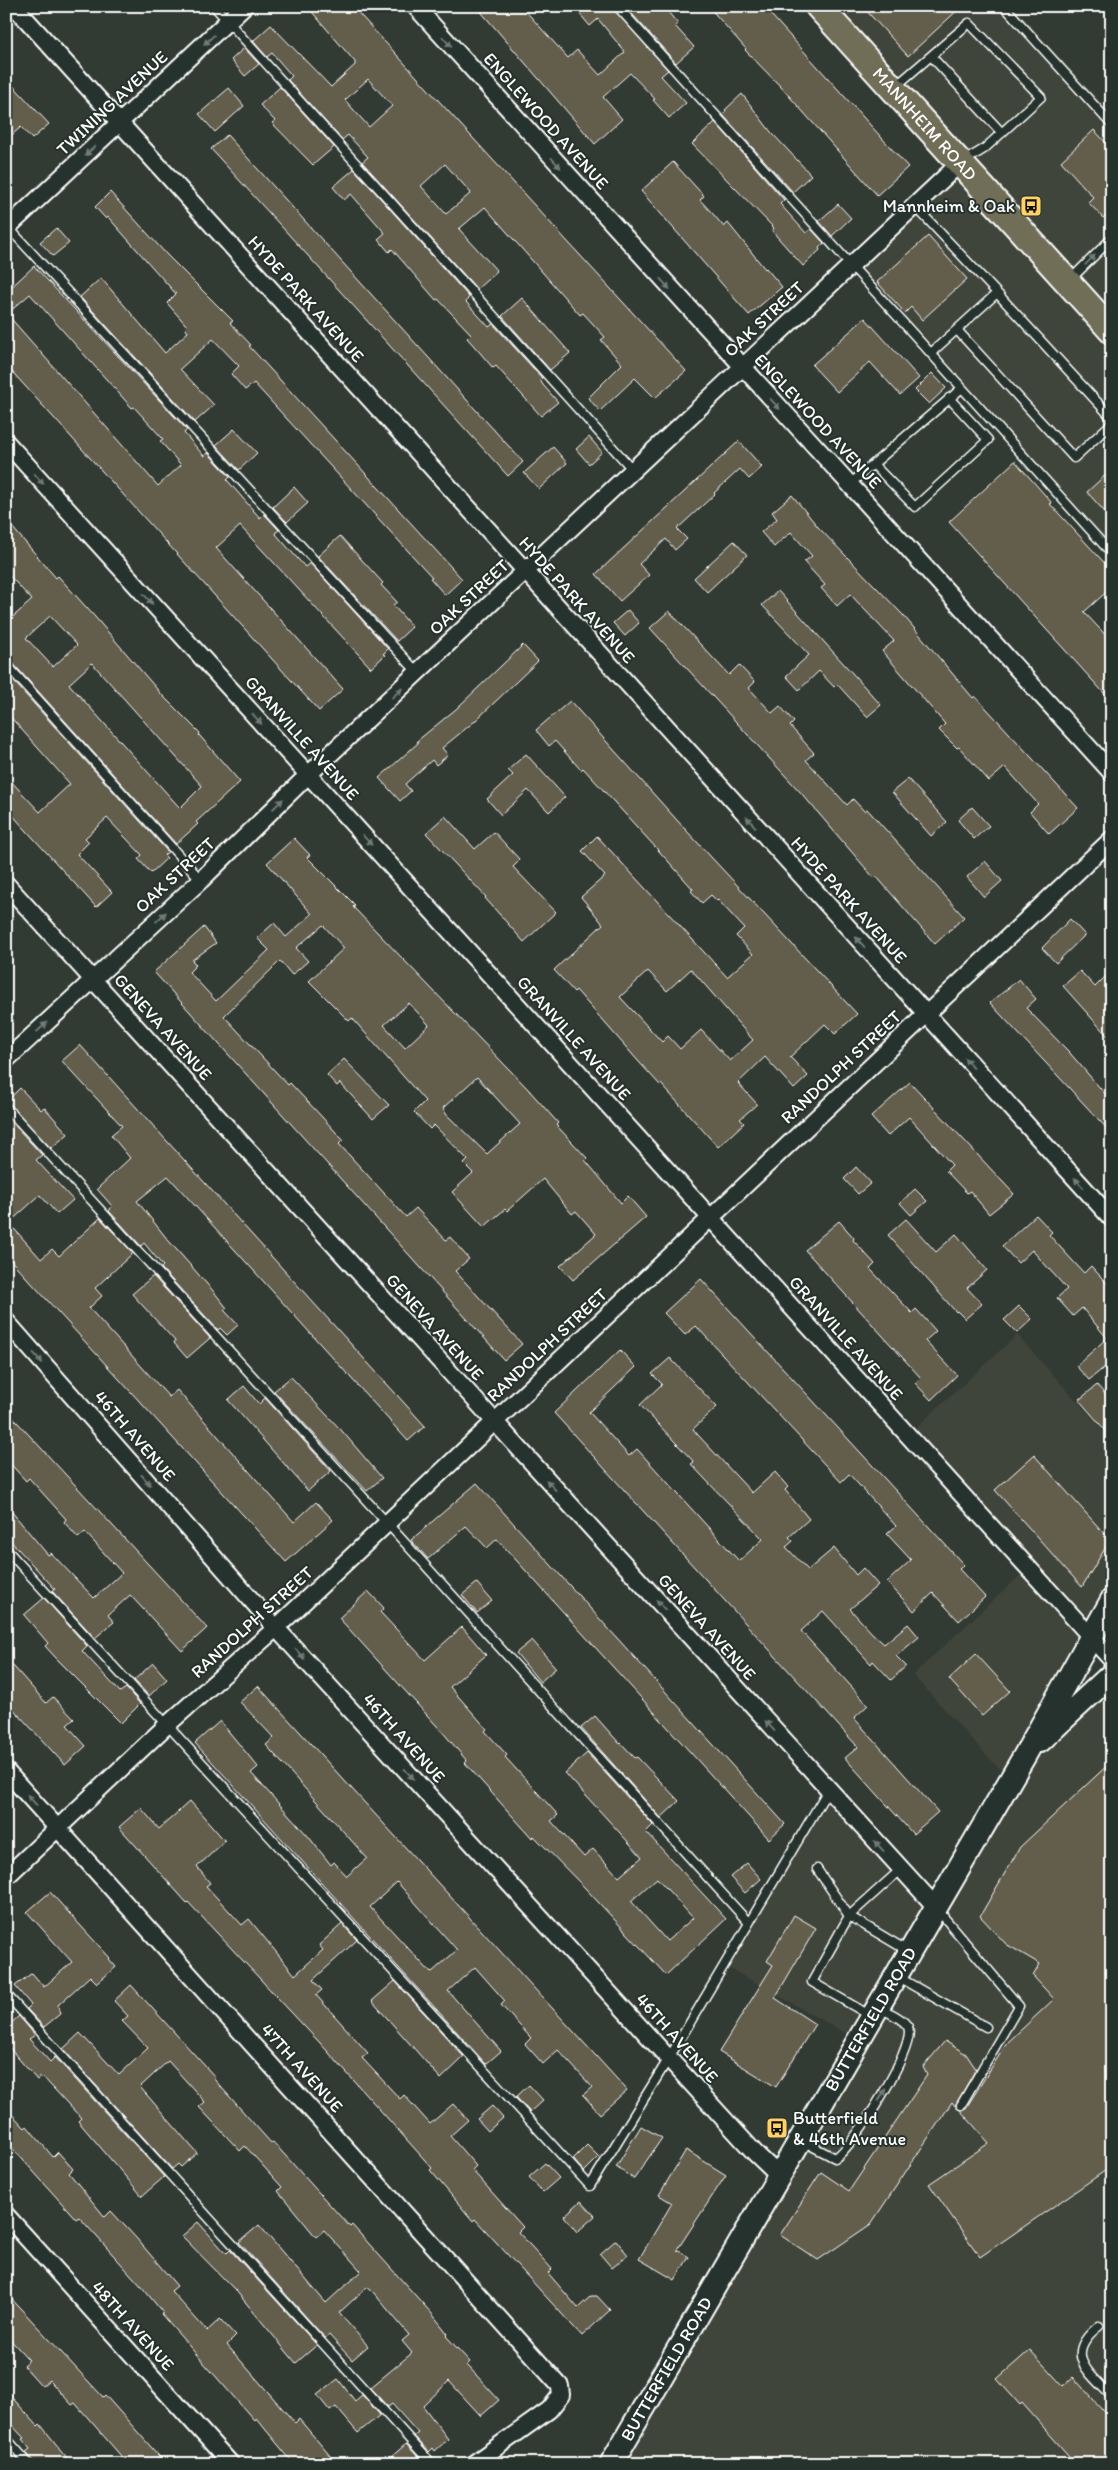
<svg xmlns="http://www.w3.org/2000/svg" width="1118" height="2470" font-family="Itim,sans-serif">
<style>
.built{fill:#41453a}
.building{fill:#635d4c;stroke:#fff;fill-rule:evenodd}
.lines{fill:none;stroke-linecap:round;stroke-linejoin:round}
.lane-casing{stroke:#fff;stroke-width:11}
.street-casing{stroke:#fff;stroke-width:20}
.secondary-casing{stroke:#fff;stroke-width:26}
.primary-casing{stroke:#fff;stroke-width:29}
.lane{stroke:#26332d;stroke-width:8}
.street{stroke:#26332d;stroke-width:16}
.secondary{stroke:#26332d;stroke-width:22}
.primary{stroke:#716e59;stroke-width:25}
.oneway{fill:#727a76}
.labels{text-anchor:middle;stroke-width:4;stroke-linejoin:round;paint-order:stroke}
.street-label{font-size:18px;fill:#fff;stroke:#26332d}
.poi-label{font-size:18px;fill:#fff;stroke:#26332d;text-anchor:end}
</style>
<rect width="100%" height="100%" fill="#323b33"/>
<filter id="ink" filterUnits="userSpaceOnUse"><feTurbulence type="fractalNoise" baseFrequency=".02" numOctaves="2"/><feDisplacementMap in="SourceGraphic" scale="10" xChannelSelector="R" yChannelSelector="G"/><feConvolveMatrix kernelMatrix="1 2 1 2 8 2 1 2 1" color-interpolation-filters="sRGB"/></filter>
<g filter="url(#ink)">
<path class="built" d="M821,6H1013L1112,115V329Z
M964,171L1112,337V549L858,268Z
M1017,1335L1112,1440V1593L1004,1774L913,1675L1026,1570L905,1438Z
M1112,1607V1654L1095,1635Z
M1112,1678V2464H617L1028,1757Z
M829,1797L925,1904L849,2035L729,1968Z"/>
<path class="building" d="M307,6H352L686,371L655,398L635,378L600,411L588,398L622,364L601,340L605,337L583,313L580,315L485,207L459,229L497,271L477,289L362,162L368,157L348,135L342,140L288,80L292,76L272,53L267,57L253,41L271,25L331,87L355,65V62ZM368,79L392,106L369,127L345,100ZM445,164L471,193L446,214L421,186Z
M476,6H521L568,58L577,50L600,75L625,52L598,19L590,26L573,6H611L668,70L661,76L686,103L669,118L653,100L655,99L630,73L603,97L622,119L595,144Z
M625,6H663L678,24L675,26L694,47L676,63Z
M708,6H763L908,167L877,195L781,87L745,50L746,49Z
M862,6H962L908,56Z
M244,48L259,64L245,76L231,60Z
M6,78L49,124L32,139L21,127L6,140Z
M280,87L334,147L313,165L272,123L275,121L260,105Z
M229,88L244,106L215,132L199,114Z
M742,94L771,132L811,175L793,192L723,115L726,111L725,110Z
M715,122L784,200L780,204L806,233L811,229L824,243L819,248L820,250L803,266L772,231L774,228L692,144Z
M1094,130L1112,149V211L1103,218L1088,202L1093,197L1061,161Z
M227,135L523,462L508,476L211,149Z
M673,162L704,196L700,200L713,214L724,227L728,223L765,269L766,268L782,287L749,315L641,191Z
M354,169L469,297L466,302L489,327L493,324L542,378L540,380L543,385L558,402L541,416L496,366L493,368L482,355L467,338L471,334L438,299L436,300L392,249L389,252L378,239L385,233L351,194L344,200L333,187Z
M110,192L167,255L233,321L230,323L251,345L249,346L462,579L445,595L430,578L432,577L254,383L245,390L231,374L239,366L213,339L180,369L214,405L195,422L80,297L101,278L165,353L188,332L185,328L187,326L167,303L176,294L108,217L106,219L95,207Z
M838,204L851,218L832,236L819,221Z
M56,228L69,243L53,256L40,242Z
M928,236L967,279L922,320L911,307L905,313L877,282Z
M34,266L187,430L184,433L204,456L208,453L230,477L227,480L260,518L264,514L279,530L275,533L305,567L310,563L388,649L383,654L385,655L371,668L240,526L216,548L343,689L319,711L6,365V292ZM30,294L132,408L134,407L163,439L160,441L181,465L158,486L7,314Z
M522,298L570,353L550,370L502,316Z
M865,318L919,378L900,395L870,362L837,392L812,365Z
M932,373L946,388L929,404L915,390Z
M234,429L257,453L239,470L216,445Z
M589,437L602,452L589,464L576,449Z
M739,441L762,467L749,479L740,469L714,493L715,494L677,529L687,539L675,550L666,539L639,564L649,575L620,601L596,574Z
M553,447L567,463L539,489L524,473Z
M1015,461L1052,503L1050,504L1112,571V587L1084,612L1112,642V702L949,522Z
M1112,469V520L1087,492Z
M294,487L308,503L287,522L273,507Z
M792,495L818,527L903,615L973,698L975,696L1078,808L1049,834L1030,812L1038,804L1005,767L989,781L959,747L957,748L939,730L945,724L882,651L894,641L850,594L837,606L821,588L825,585L804,562L812,556L791,532L774,547L761,532L777,519L772,512Z
M6,520L56,578L58,576L95,617L162,695L200,733L199,735L240,782L196,822L198,824L176,844L10,660L6,659V623L32,600L6,572ZM50,616L77,645L53,667L26,638ZM92,663L202,786L180,808L69,684Z
M340,536L383,583L381,585L397,602L393,605L412,627L397,641L318,556Z
M734,541L747,555L707,592L694,578Z
M778,591L881,705L867,717L837,684L834,687L819,671L799,690L786,676L809,655L762,605Z
M628,610L639,623L625,636L613,623Z
M669,611L729,675L739,665L755,682L749,688L772,713L780,706L794,722L790,726L814,753L806,760L847,805L853,799L864,811L867,809L964,917L935,944L876,876L874,878L802,794L650,628Z
M523,645L538,661L475,721L442,748L448,755L436,765L432,760L405,784L411,791L400,801L379,778L418,743L417,741L456,709Z
M6,673L168,852L164,855L167,858L151,873L138,859L142,855L107,818L85,838L89,842L77,854L112,892L96,907L6,808V776L40,812L70,784L6,712Z
M570,701L684,828L857,1014L835,1034L825,1024L790,1057L808,1076L794,1089L765,1057L738,1083L757,1104L740,1119L744,1123L718,1147L661,1084L660,1085L639,1062L576,990L574,992L554,970L603,924L581,897L605,876L582,851L597,836L727,977L753,954L736,936L744,928L718,900L717,901L711,895L702,903L691,891L693,889L668,861L583,768L581,770L555,741L549,746L536,730ZM691,969L753,1040L730,1061L701,1030L680,1049L668,1036L662,1042L620,997L648,971L667,991Z
M526,754L565,797L549,812L528,790L501,815L487,799L513,775L508,770Z
M908,779L947,822L931,836L892,792Z
M972,807L989,826L974,839L958,820Z
M445,816L475,849L494,832L520,860L513,867L556,912L524,942L485,898L486,897L426,833Z
M294,838L310,855L307,857L355,905L353,907L528,1089L558,1123L556,1125L587,1158L585,1160L621,1203L628,1196L646,1217L573,1280L560,1266L596,1234L576,1211L572,1214L543,1179L507,1211L505,1209L484,1227L452,1192L473,1173L464,1164L468,1160L434,1125L430,1129L414,1112L425,1101L352,1018L349,1021L309,981L344,948L323,925L296,948L308,961L292,975L280,961L224,1016L288,1085L290,1083L321,1116L343,1140L339,1144L406,1217L416,1208L446,1240L450,1237L469,1259L455,1271L522,1344L504,1360L154,972L204,927L216,943L192,960L196,965L189,972L216,1001L269,950L257,938L274,923L286,937L312,914L267,863ZM409,1003L429,1025L405,1048L384,1025ZM477,1077L520,1124L487,1154L446,1114L443,1108Z
M985,861L1002,881L984,897L967,877Z
M1070,919L1085,935L1056,963L1042,948Z
M1112,970V1041L1063,986L1080,971L1095,987Z
M1019,979L1036,999L1026,1008L1069,1052L1112,1102V1134L990,1003Z
M80,1045L425,1426L408,1441L168,1176L137,1201L168,1240L214,1292L227,1308L224,1310L238,1325L227,1335L220,1328L218,1330L161,1268L163,1266L144,1243L141,1246L109,1211L112,1206L97,1189L130,1158L111,1135L122,1126L62,1061Z
M344,1059L389,1105L373,1119L340,1083L337,1086L327,1075Z
M910,1082L1014,1194L989,1214L970,1191L967,1193L946,1171L952,1165L909,1117L888,1136L871,1117Z
M20,1088L41,1110L44,1107L68,1134L51,1148L6,1102Z
M6,1116L42,1155L36,1160L73,1200L57,1214L40,1195L9,1223L41,1259L52,1249L59,1256L100,1218L133,1253L95,1288L102,1296L89,1308L169,1397L177,1390L294,1522L316,1502L333,1520L286,1562L6,1255Z
M856,1167L871,1183L858,1194L844,1179Z
M915,1189L927,1201L911,1215L900,1203Z
M1036,1215L1052,1232L1049,1235L1084,1273L1091,1266L1112,1289V1361L1089,1380L1076,1366L1107,1338L1082,1308L1073,1316L1057,1298L1067,1289L1032,1250L1018,1263L1002,1246Z
M906,1219L936,1252L956,1234L987,1270L967,1288L982,1304L965,1319L957,1311L956,1312L888,1235Z
M839,1221L854,1238L853,1240L875,1264L870,1269L912,1313L916,1309L936,1331L925,1341L957,1375L931,1400L915,1383L921,1378L805,1250Z
M153,1276L210,1338L187,1358L174,1343L175,1341L132,1294Z
M701,1279L964,1565L959,1569L985,1597L959,1621L933,1593L914,1611L887,1582L911,1560L887,1534L896,1526L849,1474L841,1482L696,1326L685,1335L664,1313Z
M1019,1306L1032,1319L1017,1333L1004,1320Z
M620,1350L636,1367L589,1412L629,1456L637,1449L739,1561L763,1539L705,1479L691,1464L694,1462L640,1405L662,1384L652,1374L670,1358L717,1407L693,1429L698,1435L752,1493L775,1472L788,1487L785,1490L809,1519L789,1537L793,1541L786,1547L808,1570L834,1548L856,1575L863,1568L878,1585L850,1609L872,1633L884,1644L908,1624L919,1637L896,1656L906,1666L891,1680L873,1661L871,1664L823,1611L801,1631L868,1705L854,1718L938,1812L913,1834L845,1758L858,1747L554,1413Z
M291,1377L342,1431L382,1478L367,1491L274,1391Z
M1097,1385L1112,1402V1438L1079,1400Z
M244,1386L259,1404L265,1398L331,1471L308,1491L228,1400Z
M6,1410L207,1628L182,1651L130,1595L108,1615L114,1622L95,1638L52,1591L55,1589L6,1536V1505L48,1555L51,1553L94,1598L122,1573L85,1532L78,1538L64,1522L66,1519L29,1478L26,1481L6,1459Z
M1034,1455L1110,1540L1082,1587L995,1490Z
M477,1483L785,1824L769,1839L497,1539L487,1548L466,1526L428,1559L411,1540Z
M477,1583L492,1601L477,1613L462,1595Z
M368,1591L384,1608L380,1612L425,1660L462,1627L486,1655L450,1687L487,1729L485,1731L507,1755L505,1757L558,1815L551,1821L584,1857L593,1849L619,1877L642,1857L565,1773L587,1753L653,1825L646,1832L726,1919L666,1975L586,1889L534,1836L532,1838L465,1763L467,1761L446,1736L339,1618ZM657,1878L693,1918L667,1941L631,1901Z
M44,1598L87,1646L82,1651L120,1692L126,1688L140,1704L121,1723L56,1658L45,1646L48,1643L24,1615Z
M532,1640L556,1668L540,1682L516,1653Z
M976,1654L1010,1691L982,1716L949,1679Z
M6,1658L46,1703L53,1697L74,1719L67,1725L86,1746L65,1765L6,1701Z
M153,1663L167,1679L149,1696L134,1680Z
M258,1686L627,2090L600,2114L583,2095L592,2087L558,2050L543,2064L525,2044L531,2038L501,2005L505,2001L475,1967L448,1991L501,2051L486,2064L195,1743L220,1721L258,1767L251,1773L308,1836L331,1865L334,1862L347,1876L367,1858L266,1745L274,1738L240,1702ZM397,1882L457,1950L431,1973L370,1907Z
M595,1716L620,1744L621,1743L635,1758L637,1757L679,1801L661,1818L581,1728Z
M1112,1761V2166L980,2257L929,2184L989,2143L960,2110L966,2108L1007,2043L1054,1999L1033,1976L1040,1964L1006,1944L980,1916L1020,1847Z
M190,1801L225,1841L197,1867L210,1883L206,1886L242,1925L249,1919L295,1975L323,1950L319,1945L342,1924L357,1940L313,1980L322,1990L316,1995L368,2053L362,2058L400,2099L404,2095L430,2124L453,2104L468,2120L450,2136L476,2166L472,2170L523,2227L518,2232L552,2269L548,2273L578,2308L591,2296H597L610,2310L582,2336L475,2219L473,2221L430,2170L432,2168L320,2043L188,1902L187,1903L119,1827L141,1808L159,1829Z
M747,1863L761,1879L745,1893L730,1877Z
M50,1892L110,1958L109,1959L116,1967L97,1983L90,1976L58,2005L60,2014L44,2027L27,2009L31,2005L15,1986L32,1973L44,1987L72,1962L27,1912Z
M794,1915L816,1928L775,1998L815,2024L776,2087L719,2052L773,1965L767,1961Z
M395,1981L464,2057L441,2079L372,2001Z
M131,1985L215,2077L213,2078L271,2143L273,2142L350,2227L352,2225L433,2315L448,2334L446,2336L470,2362L467,2365L499,2400L481,2416L449,2381L423,2406L448,2439L435,2451L433,2448L429,2452L414,2436L418,2433L392,2404L388,2407L370,2388L412,2353L402,2341L409,2335L373,2292L367,2287L339,2313L368,2346L352,2360L329,2335L325,2338L239,2242L259,2225L326,2303L361,2271L324,2230L316,2237L278,2191L282,2187L245,2146L240,2151L199,2107L205,2102L168,2061L140,2087L197,2153L181,2167L178,2164L172,2169L63,2049L80,2033L119,2075L148,2048L122,2021L128,2016L114,2001Z
M19,2016L35,2035L29,2039L50,2062L55,2057L164,2177L142,2196L78,2121L81,2118L42,2076L37,2080L6,2044V2028Z
M945,2041L966,2054L976,2069L955,2106L952,2102L871,2224L818,2260L780,2235L821,2172L849,2191L927,2075L923,2067Z
M529,2085L543,2100L530,2112L516,2097Z
M492,2106L503,2118L488,2131L477,2119Z
M6,2108L25,2128L27,2126L53,2157L58,2152L73,2169L69,2173L105,2217L111,2211L137,2239L177,2286L171,2291L207,2331L220,2319L236,2336L227,2345L295,2423L299,2419L337,2464H294L256,2418L254,2420L161,2314L163,2313L142,2287L79,2217L76,2219L6,2141Z
M641,2126L662,2138L634,2179L616,2167Z
M587,2145L599,2157L584,2172L573,2159Z
M686,2150L726,2175L677,2250L689,2257L675,2280L639,2259L672,2203L659,2195Z
M545,2163L559,2178L543,2192L529,2177Z
M581,2201L595,2216L577,2232L564,2216Z
M198,2222L223,2250L227,2253L230,2250L317,2345L296,2363L237,2292L182,2236Z
M616,2240L628,2255L612,2268L600,2254Z
M6,2293L103,2397L105,2395L166,2464H128L75,2403L72,2405L49,2380L42,2386L23,2365L29,2360L6,2335Z
M1030,2350L1063,2386L1073,2377L1112,2420V2464H1076L1022,2403L1020,2405L997,2379Z
M338,2379L355,2401L362,2395L380,2415L358,2433L336,2407L330,2411L317,2395Z
M6,2391L38,2426L40,2424L72,2464H35L26,2452L30,2449L22,2439L24,2438L6,2419Z
M406,2444L420,2459L414,2464H383Z"/>
<g class="lines">
<g class="lane-casing">
<path id="lane" d="M214,6L633,470
M617,6L1112,554
M1004,6L1112,125
M931,56L1002,133
M896,86L969,23L1041,97L984,149L964,161
M914,205L997,293L931,353
M8,227L418,673
M1071,279L1112,238
M997,293L1112,418
M957,330L1074,458L1112,423
M873,464L915,507L988,440L949,398
M850,484L962,388
M6,664L201,880
M6,1107L387,1523L749,1923
M6,1549L590,2186L669,2058L828,1790
M817,1869L849,1916L908,1951
M937,1909L1019,2006L961,2105
M898,1977L986,2027
M6,1994L432,2464
M871,2016L812,1982L849,1916L900,1870
M802,2141L835,2158C853,2148 917,2046 908,2027C903,2018 888,2012 879,2008
M1099,2326C1062,2355 1089,2372 1112,2397
M6,2438L29,2464"/>
</g>
<g class="street-casing">
<path id="street" d="M14,6L1112,1219
M415,6L1112,773
M6,229L244,6
M6,442L1112,1660
M6,884L936,1907
M6,1060L201,880L308,775L960,163
M6,1321L276,1628L755,2153L779,2176
M6,1771L560,2386L561,2395L549,2410L473,2464
M6,1877L167,1725L276,1628L1112,839
M6,2215L231,2464"/>
</g>
<g class="secondary-casing">
<g id="secondary">
<path d="M1040,1741L1112,1674"/>
<path id="s1" d="M611,2464L1025,1755L1112,1600"/>
</g>
</g>
<g class="primary-casing">
<g id="primary">
<path id="s2" d="M818,6L1112,331"/>
</g>
</g>
<use href="#lane" class="lane"/>
<use href="#street" class="street"/>
<use href="#secondary" class="secondary"/>
<use href="#primary" class="primary"/>
</g>
<defs><path id="oneway-solid" d="M-6-.8H1V-3.2L6.5 0L1 3.2V.8H-6Z" transform="scale(1.25)"/></defs>
<g class="oneway">
<use href="#oneway-solid" transform="translate(209 40) rotate(137)"/>
<use href="#oneway-solid" transform="translate(447 42) rotate(48)"/>
<use href="#oneway-solid" transform="translate(90 151) rotate(137)"/>
<use href="#oneway-solid" transform="translate(556 163) rotate(48)"/>
<use href="#oneway-solid" transform="translate(1090 260) rotate(-46)"/>
<use href="#oneway-solid" transform="translate(665 284) rotate(48)"/>
<use href="#oneway-solid" transform="translate(775 404) rotate(47)"/>
<use href="#oneway-solid" transform="translate(39 479) rotate(48)"/>
<use href="#oneway-solid" transform="translate(148 599) rotate(48)"/>
<use href="#oneway-solid" transform="translate(397 693) rotate(-43)"/>
<use href="#oneway-solid" transform="translate(257 719) rotate(48)"/>
<use href="#oneway-solid" transform="translate(278 804) rotate(-44)"/>
<use href="#oneway-solid" transform="translate(751 822) rotate(-132)"/>
<use href="#oneway-solid" transform="translate(367 840) rotate(48)"/>
<use href="#oneway-solid" transform="translate(161 917) rotate(-43)"/>
<use href="#oneway-solid" transform="translate(860 942) rotate(-132)"/>
<use href="#oneway-solid" transform="translate(42 1027) rotate(-43)"/>
<use href="#oneway-solid" transform="translate(969 1063) rotate(-132)"/>
<use href="#oneway-solid" transform="translate(1079 1183) rotate(-132)"/>
<use href="#oneway-solid" transform="translate(38 1358) rotate(49)"/>
<use href="#oneway-solid" transform="translate(146 1480) rotate(49)"/>
<use href="#oneway-solid" transform="translate(551 1485) rotate(-132)"/>
<use href="#oneway-solid" transform="translate(661 1605) rotate(-132)"/>
<use href="#oneway-solid" transform="translate(300 1654) rotate(48)"/>
<use href="#oneway-solid" transform="translate(770 1726) rotate(-132)"/>
<use href="#oneway-solid" transform="translate(409 1774) rotate(48)"/>
<use href="#oneway-solid" transform="translate(32 1800) rotate(-132)"/>
<use href="#oneway-solid" transform="translate(879 1846) rotate(-132)"/>
<use href="#oneway-solid" transform="translate(882 2095) rotate(-60)"/>
</g>
</g>
<defs>
<g id="bus-square" transform="scale(1.125)"><rect x="-9" y="-9" width="18" height="18" rx="4" fill="#ffd166" stroke="#26332d"/><path d="M-5-6H5V4H4V6H2V4H-2V6H-4V4H-5ZM-3.5-4V0h7V-4ZM-3.5 1.2v1.5H-2V1.2ZM2 1.2v1.5H3.5V1.2Z" fill="#111"/></g>
</defs>
<g fill-rule="evenodd">
<use href="#bus-square" x="1031" y="206"/>
<use href="#bus-square" x="777" y="2128"/>
</g>
<g class="labels">
<g class="street-label">
<text transform="translate(112 103) rotate(-43)" y="6">TWINING AVENUE</text>
<text transform="translate(546 121) rotate(48)" y="6">ENGLEWOOD AVENUE</text>
<text dy="6" stroke="none"><textPath href="#s2" startOffset="159">MANNHEIM ROAD</textPath></text>
<text transform="translate(306 299) rotate(48)" y="6">HYDE PARK AVENUE</text>
<text transform="translate(764 319) rotate(-43)" y="6">OAK STREET</text>
<text transform="translate(818 421) rotate(47)" y="6">ENGLEWOOD AVENUE</text>
<text transform="translate(469 597) rotate(-43)" y="6">OAK STREET</text>
<text transform="translate(577 600) rotate(48)" y="6">HYDE PARK AVENUE</text>
<text transform="translate(302 738) rotate(48)" y="6">GRANVILLE AVENUE</text>
<text transform="translate(175 875) rotate(-43)" y="6">OAK STREET</text>
<text transform="translate(849 900) rotate(48)" y="6">HYDE PARK AVENUE</text>
<text transform="translate(163 1027) rotate(48)" y="6">GENEVA AVENUE</text>
<text transform="translate(574 1038) rotate(48)" y="6">GRANVILLE AVENUE</text>
<text transform="translate(841 1067) rotate(-43)" y="6">RANDOLPH STREET</text>
<text transform="translate(435 1327) rotate(48)" y="6">GENEVA AVENUE</text>
<text transform="translate(846 1338) rotate(48)" y="6">GRANVILLE AVENUE</text>
<text transform="translate(547 1345) rotate(-43)" y="6">RANDOLPH STREET</text>
<text transform="translate(135 1436) rotate(49)" y="6">46TH AVENUE</text>
<text transform="translate(252 1622) rotate(-42)" y="6">RANDOLPH STREET</text>
<text transform="translate(707 1627) rotate(48)" y="6">GENEVA AVENUE</text>
<text transform="translate(404 1738) rotate(48)" y="6">46TH AVENUE</text>
<text dy="6" stroke="none"><textPath href="#s1" startOffset="515">BUTTERFIELD ROAD</textPath></text>
<text transform="translate(677 2038) rotate(48)" y="6">46TH AVENUE</text>
<text transform="translate(302 2068) rotate(48)" y="6">47TH AVENUE</text>
<text transform="translate(133 2326) rotate(48)" y="6">48TH AVENUE</text>
<text dy="6" stroke="none"><textPath href="#s1" startOffset="110">BUTTERFIELD ROAD</textPath></text>
</g>
<g class="poi-label">
<text x="1015" y="212">Mannheim &amp; Oak</text>
<text x="793" y="2124" text-anchor="start">Butterfield<tspan x="793" dy="21">&amp; 46th Avenue</tspan></text>
</g>
</g>
<rect width="1118" height="2470" fill="none" stroke="#26332d" stroke-width="25"/>
<rect x="12" y="12" width="1093" height="2445" fill="none" stroke="#fff" stroke-width="2" filter="url(#ink)"/>
</svg>
